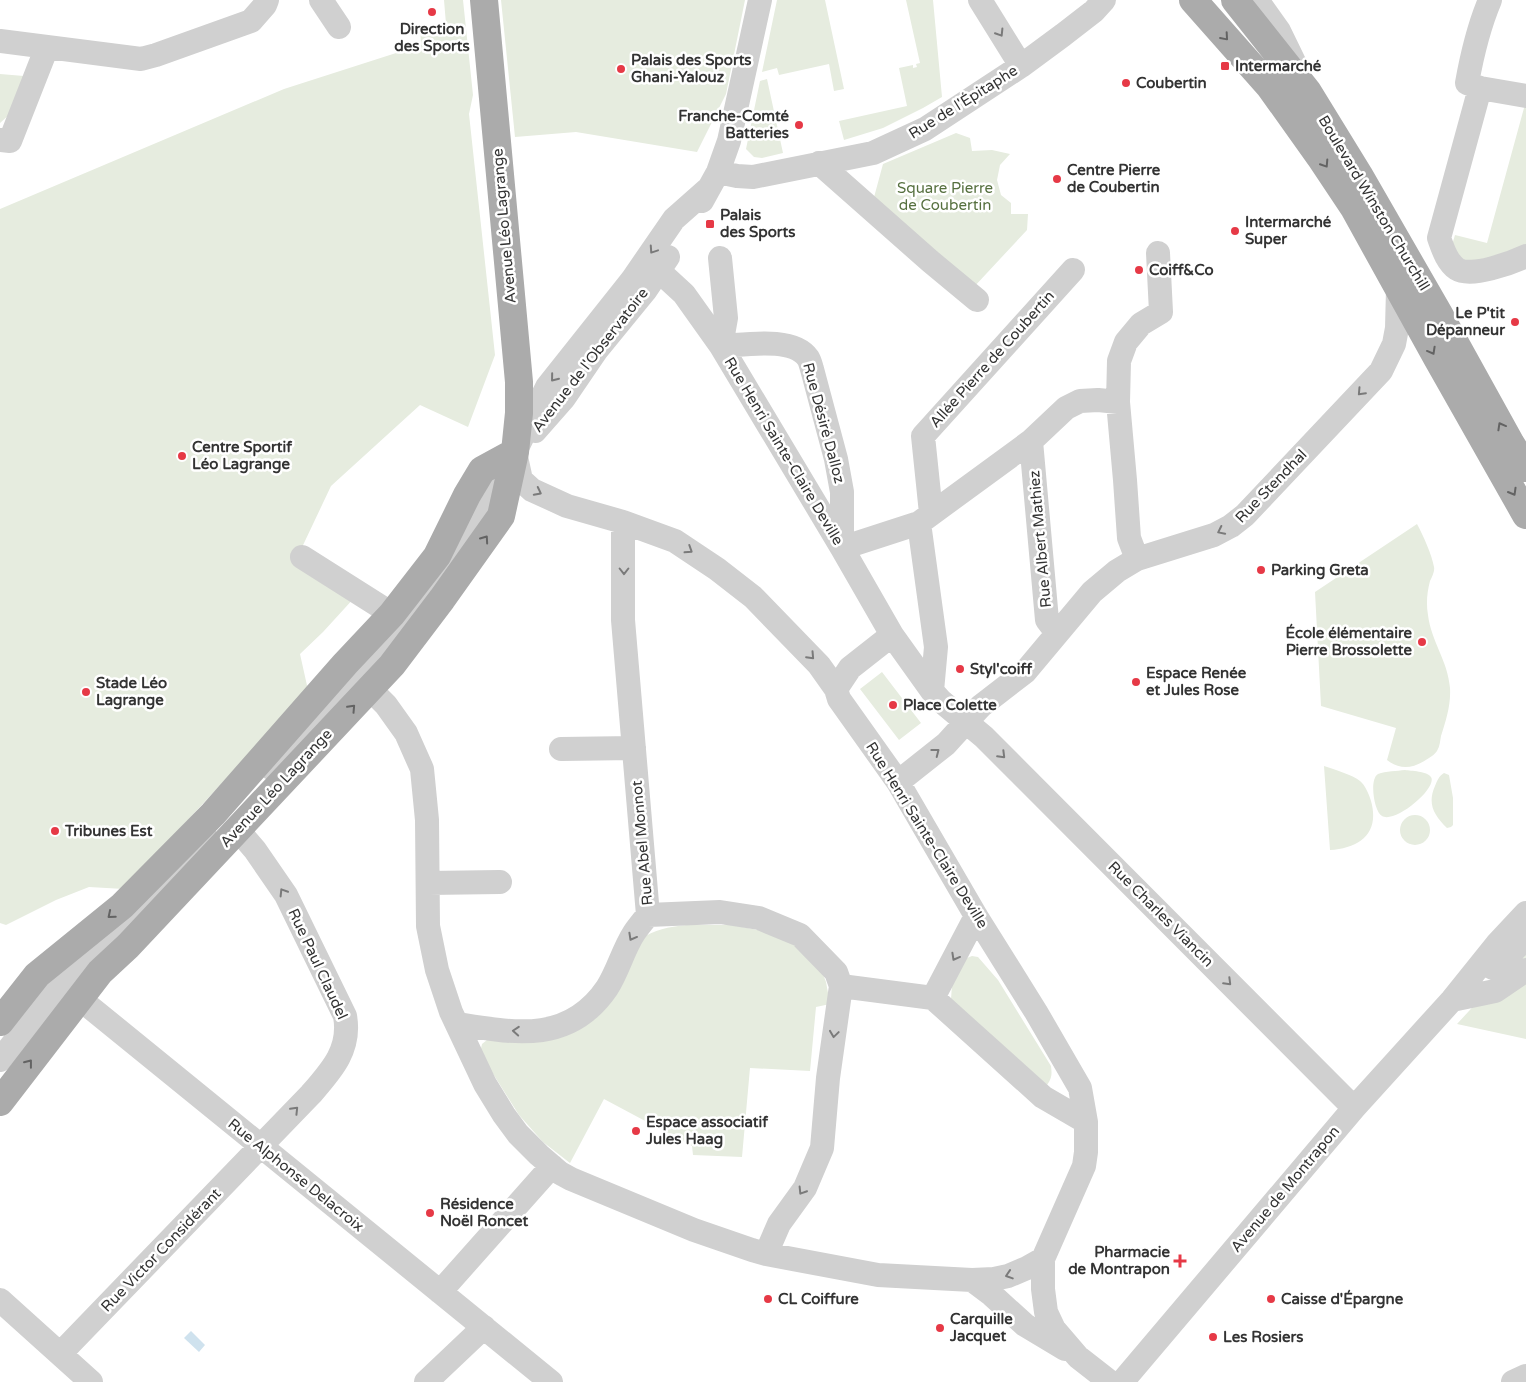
<svg xmlns="http://www.w3.org/2000/svg" width="1526" height="1382" font-family="'Varela Round',sans-serif">
<style>
.green{fill:#e6ecdf}
.water{fill:#cfe2ee}
.lines{fill:none;stroke-linecap:round;stroke-linejoin:round}
.minor{stroke:#d0d0d0;stroke-width:24}
.major{stroke:#ababab;stroke-width:28}
.oneway{stroke:#7a7a7a}
.oneway2{stroke:#636363}
.poi-dot{fill:#e63946;stroke:#fff;stroke-width:2}
.labels{text-anchor:middle;stroke-width:5;stroke-linejoin:round;paint-order:stroke}
.poi-label{font-size:15px;font-weight:bold;fill:#333;stroke:#fff;text-anchor:start}
.street-label{font-size:15px;fill:#333;stroke:#fff}
.park-label{font-size:15px;fill:#56703f;stroke:#fff}
</style>
<rect width="100%" height="100%" fill="#fff"/>
<path class="green" d="M444,0H463L473,95L469,114L495,355L468,427L420,405L331,486L296,560L355,597L323,632L300,654L308,690L124,889L89,887L56,900L6,925L0,923V209L284,89L421,45L420,26L446,24Z
M501,0H745L726,94L697,152L576,132L515,137Z
M777,0H825L844,89L834,91L829,64L779,75L777,68L762,72Z
M906,0H933L942,97L923,108L883,128L844,140L839,121L907,106L899,68L913,65V68L917,67L916,64L920,63Z
M0,74L24,76L10,114L0,123Z
M767,79L783,153L762,158L754,157L746,149L760,81Z
M1526,107V247L1472,263L1461,259L1452,245L1455,235L1487,243L1524,108Z
M956,133L970,138L972,151L992,150L1010,154L1000,165L997,180L1001,195L1011,203V214H1028L1027,230L973,288L873,201L883,164Z
M1417,524C1423,535 1432,555 1434,567C1435,571 1432,577 1430,581C1427,592 1426,604 1428,615C1431,641 1448,661 1450,688C1451,705 1446,720 1441,736C1440,741 1440,746 1437,751C1435,754 1432,756 1429,758C1415,768 1401,771 1387,760L1396,728L1321,706L1315,592Z
M882,672L921,723L899,740L860,689Z
M1324,766C1333,769 1353,775 1360,781C1365,785 1369,794 1371,801C1380,833 1360,848 1330,850Z
M1405,770C1411,771 1427,771 1431,777C1438,788 1395,824 1382,816C1374,812 1369,779 1378,774C1386,771 1397,771 1405,770Z
M1444,773L1449,775L1453,798V825L1451,827L1447,828C1434,815 1427,804 1435,786C1437,781 1439,776 1444,773Z
M1400 830a15 15 0 1 1 30 0a15 15 0 1 1-30 0Z
M687,925H732L784,935L820,966L826,982L830,1004L816,1007L810,1071L750,1068L742,1157L693,1155L692,1146L604,1099L570,1163L543,1142L519,1115L480,1053L482,1044L492,1036L556,1037L639,940C656,929 667,927 687,925Z
M1526,949V1039L1457,1024Z
M972,956L978,957L998,980L1051,1066C1052,1074 1052,1078 1047,1085L951,999L952,985L962,960Z"/>
<path class="water" d="M191,1331L205,1345L199,1352L184,1338Z"/>
<g class="lines">
<path class="minor" d="M321,0L339,27
M980,0L1021,66
M1257,0L1279,31L1296,66
M1490,0C1479,26 1472,55 1467,83L1480,88L1526,96
M0,41L141,59L156,55L251,21L265,5L267,0
M1480,88L1439,238C1443,249 1447,262 1457,269C1471,278 1511,263 1526,256
M0,140L10,141L47,47
M819,163L930,261L977,300
M718,172L737,176L753,177L873,153L925,129L1021,66L1063,35L1094,11L1104,0
M702,201L718,172L729,141L760,0
M720,258L726,318L721,346C744,345 793,336 808,358C810,361 811,366 812,369L836,459L842,492V548L919,523L1031,441L1066,408L1080,401L1098,400L1118,402
M659,271L684,294L721,346L842,548L892,635L932,691L941,701L966,722L946,744L898,782
M535,431L564,398L596,351L645,291L668,257
M1031,441L1047,620L1057,633
M515,452L521,480L532,490L567,506L623,522L675,541L717,569L753,597L819,665L836,689L839,699L898,782L976,916L1036,1012L1080,1088L1086,1122V1152L1084,1166L1043,1259V1289L1046,1312L1054,1329L1078,1357L1110,1382
M931,513L923,436L1073,270
M919,523L936,647L932,691
M302,557L392,614
M1137,559L1129,538L1125,480L1118,402L1119,361L1126,342L1141,324L1161,312L1158,253
M357,676L386,705L406,733L422,769L427,820L428,926L437,970L451,1012L485,1084L504,1115L518,1134L539,1155L560,1173L571,1179L694,1230L752,1250L766,1254L878,1275L972,1280L994,1279L1008,1276L1027,1268L1043,1259
M836,689L850,668L892,635
M561,749L634,748
M271,768L379,654L433,586L484,505L515,452L547,387L632,280L674,219L709,188
M428,883L500,882
M648,915L720,912L759,918L800,935L836,972L841,986L828,1078L822,1148L805,1188L779,1224L766,1254
M1493,968L1504,960L1526,938
M841,986L933,998L1043,1097L1086,1122
M63,990L80,999L551,1382
M933,998L976,916
M1452,1000L1495,991L1526,970
M457,1024C514,1033 569,1044 607,988C618,971 623,950 634,933C638,927 643,921 648,915L623,620V522
M0,1060L58,987L132,921L206,838
M1354,1108L984,737L966,722L981,706L1025,672L1092,592L1117,571L1137,559L1214,535L1231,526L1245,515L1381,371L1394,344L1397,328L1398,289
M972,1280L992,1295L1025,1325L1065,1349
M440,1292L552,1166
M0,1300L91,1382
M60,1354L311,1094C332,1070 351,1049 345,1016L286,895L255,850L237,829
M426,1382L484,1327
M1122,1382L1354,1108L1452,1000L1497,944L1526,913
M1513,1382L1526,1376"/>
<path class="major" d="M1193,0L1270,87L1320,157L1354,208L1437,358L1526,515
M1235,0L1308,92L1359,175L1439,314L1511,444L1526,468
M0,1022L37,975L122,906L213,814L345,664L392,614L437,556L467,495L482,470L515,452
M0,1102L100,972L128,946L392,665L442,599L501,516L515,452L519,413V382L484,0"/>
</g>
<defs><path id="oneway-chevron" d="M-2-3.5L2.5 0L-2 3.5" fill="none" stroke-width="1.6" stroke-linecap="round" stroke-linejoin="round" transform="scale(1.25)"/></defs>
<g class="oneway">
<use href="#oneway-chevron" transform="translate(1000 33) rotate(58)"/>
<use href="#oneway-chevron" transform="translate(653 250) rotate(124)"/>
<use href="#oneway-chevron" transform="translate(554 378) rotate(129)"/>
<use href="#oneway-chevron" transform="translate(1361 392) rotate(133)"/>
<use href="#oneway-chevron" transform="translate(538 492) rotate(27)"/>
<use href="#oneway-chevron" transform="translate(1221 531) rotate(154)"/>
<use href="#oneway-chevron" transform="translate(689 550) rotate(33)"/>
<use href="#oneway-chevron" transform="translate(624 571) rotate(90)"/>
<use href="#oneway-chevron" transform="translate(811 656) rotate(47)"/>
<use href="#oneway-chevron" transform="translate(936 752) rotate(-38)"/>
<use href="#oneway-chevron" transform="translate(1002 755) rotate(45)"/>
<use href="#oneway-chevron" transform="translate(283 892) rotate(-122)"/>
<use href="#oneway-chevron" transform="translate(632 937) rotate(119)"/>
<use href="#oneway-chevron" transform="translate(955 957) rotate(119)"/>
<use href="#oneway-chevron" transform="translate(1228 982) rotate(45)"/>
<use href="#oneway-chevron" transform="translate(516 1031) rotate(-176)"/>
<use href="#oneway-chevron" transform="translate(834 1034) rotate(98)"/>
<use href="#oneway-chevron" transform="translate(295 1110) rotate(-46)"/>
<use href="#oneway-chevron" transform="translate(802 1191) rotate(122)"/>
<use href="#oneway-chevron" transform="translate(1009 1275) rotate(162)"/>
</g>
<g class="oneway2">
<use href="#oneway-chevron" transform="translate(1225 37) rotate(49)"/>
<use href="#oneway-chevron" transform="translate(1325 164) rotate(57)"/>
<use href="#oneway-chevron" transform="translate(1432 351) rotate(61)"/>
<use href="#oneway-chevron" transform="translate(1501 426) rotate(-119)"/>
<use href="#oneway-chevron" transform="translate(1513 492) rotate(60)"/>
<use href="#oneway-chevron" transform="translate(485 539) rotate(-55)"/>
<use href="#oneway-chevron" transform="translate(352 708) rotate(-47)"/>
<use href="#oneway-chevron" transform="translate(111 915) rotate(140)"/>
<use href="#oneway-chevron" transform="translate(29 1063) rotate(-52)"/>
</g>
<g class="poi-dot">
<circle cx="432" cy="12" r="5"/>
<rect x="1220" y="61" width="10" height="10" rx="2.5"/>
<circle cx="621" cy="69" r="5"/>
<circle cx="1126" cy="83" r="5"/>
<circle cx="799" cy="125" r="5"/>
<circle cx="1057" cy="179" r="5"/>
<rect x="705" y="219" width="10" height="10" rx="2.5"/>
<circle cx="1235" cy="231" r="5"/>
<circle cx="1139" cy="270" r="5"/>
<circle cx="1515" cy="322" r="5"/>
<circle cx="182" cy="456" r="5"/>
<circle cx="1261" cy="570" r="5"/>
<circle cx="1422" cy="642" r="5"/>
<circle cx="960" cy="669" r="5"/>
<circle cx="1136" cy="682" r="5"/>
<circle cx="86" cy="692" r="5"/>
<circle cx="893" cy="705" r="5"/>
<circle cx="55" cy="831" r="5"/>
<circle cx="636" cy="1131" r="5"/>
<circle cx="430" cy="1213" r="5"/>
<path d="M1177.5 1253.5h5v5h5v5h-5v5h-5v-5h-5v-5h5z"/>
<circle cx="768" cy="1299" r="5"/>
<circle cx="1271" cy="1299" r="5"/>
<circle cx="940" cy="1328" r="5"/>
<circle cx="1213" cy="1337" r="5"/>
</g>
<g class="labels">
<g class="poi-label">
<text x="432" y="34" text-anchor="middle">Direction<tspan x="432" dy="17">des Sports</tspan></text>
<text x="631" y="65">Palais des Sports<tspan x="631" dy="17">Ghani-Yalouz</tspan></text>
<text x="1235" y="71">Intermarché</text>
<text x="1136" y="88">Coubertin</text>
<text x="789" y="121" text-anchor="end">Franche-Comté<tspan x="789" dy="17">Batteries</tspan></text>
<text x="1067" y="175">Centre Pierre<tspan x="1067" dy="17">de Coubertin</tspan></text>
<text x="720" y="220">Palais<tspan x="720" dy="17">des Sports</tspan></text>
<text x="1245" y="227">Intermarché<tspan x="1245" dy="17">Super</tspan></text>
<text x="1149" y="275">Coiff&amp;Co</text>
<text x="1505" y="318" text-anchor="end">Le P'tit<tspan x="1505" dy="17">Dépanneur</tspan></text>
<text x="192" y="452">Centre Sportif<tspan x="192" dy="17">Léo Lagrange</tspan></text>
<text x="1271" y="575">Parking Greta</text>
<text x="1412" y="638" text-anchor="end">École élémentaire<tspan x="1412" dy="17">Pierre Brossolette</tspan></text>
<text x="970" y="674">Styl'coiff</text>
<text x="1146" y="678">Espace Renée<tspan x="1146" dy="17">et Jules Rose</tspan></text>
<text x="96" y="688">Stade Léo<tspan x="96" dy="17">Lagrange</tspan></text>
<text x="903" y="710">Place Colette</text>
<text x="65" y="836">Tribunes Est</text>
<text x="646" y="1127">Espace associatif<tspan x="646" dy="17">Jules Haag</tspan></text>
<text x="440" y="1209">Résidence<tspan x="440" dy="17">Noël Roncet</tspan></text>
<text x="1170" y="1257" text-anchor="end">Pharmacie<tspan x="1170" dy="17">de Montrapon</tspan></text>
<text x="778" y="1304">CL Coiffure</text>
<text x="1281" y="1304">Caisse d'Épargne</text>
<text x="950" y="1324">Carquille<tspan x="950" dy="17">Jacquet</tspan></text>
<text x="1223" y="1342">Les Rosiers</text>
</g>
<g class="street-label">
<text transform="translate(963 102) rotate(-32)" y="5">Rue de l'Épitaphe</text>
<text transform="translate(1374 203) rotate(59)" y="5">Boulevard Winston Churchill</text>
<text transform="translate(504 226) rotate(-95)" y="5">Avenue Léo Lagrange</text>
<text transform="translate(992 359) rotate(-48)" y="5">Allée Pierre de Coubertin</text>
<text transform="translate(590 360) rotate(-52)" y="5">Avenue de l'Observatoire</text>
<text transform="translate(824 423) rotate(75)" y="5">Rue Désiré Dalloz</text>
<text transform="translate(784 451) rotate(59)" y="5">Rue Henri Sainte-Claire Deville</text>
<text transform="translate(1271 486) rotate(-46)" y="5">Rue Stendhal</text>
<text transform="translate(1040 539) rotate(-95)" y="5">Rue Albert Mathiez</text>
<text transform="translate(276 788) rotate(-47)" y="5">Avenue Léo Lagrange</text>
<text transform="translate(927 835) rotate(58)" y="5">Rue Henri Sainte-Claire Deville</text>
<text transform="translate(642 843) rotate(-95)" y="5">Rue Abel Monnot</text>
<text transform="translate(1161 914) rotate(45)" y="5">Rue Charles Viancin</text>
<text transform="translate(318 964) rotate(65)" y="5">Rue Paul Claudel</text>
<text transform="translate(296 1175) rotate(39)" y="5">Rue Alphonse Delacroix</text>
<text transform="translate(1285 1189) rotate(-50)" y="5">Avenue de Montrapon</text>
<text transform="translate(161 1250) rotate(-46)" y="5">Rue Victor Considérant</text>
</g>
<g class="park-label">
<text x="945" y="193">Square Pierre<tspan x="945" dy="17">de Coubertin</tspan></text>
</g>
</g>
</svg>
